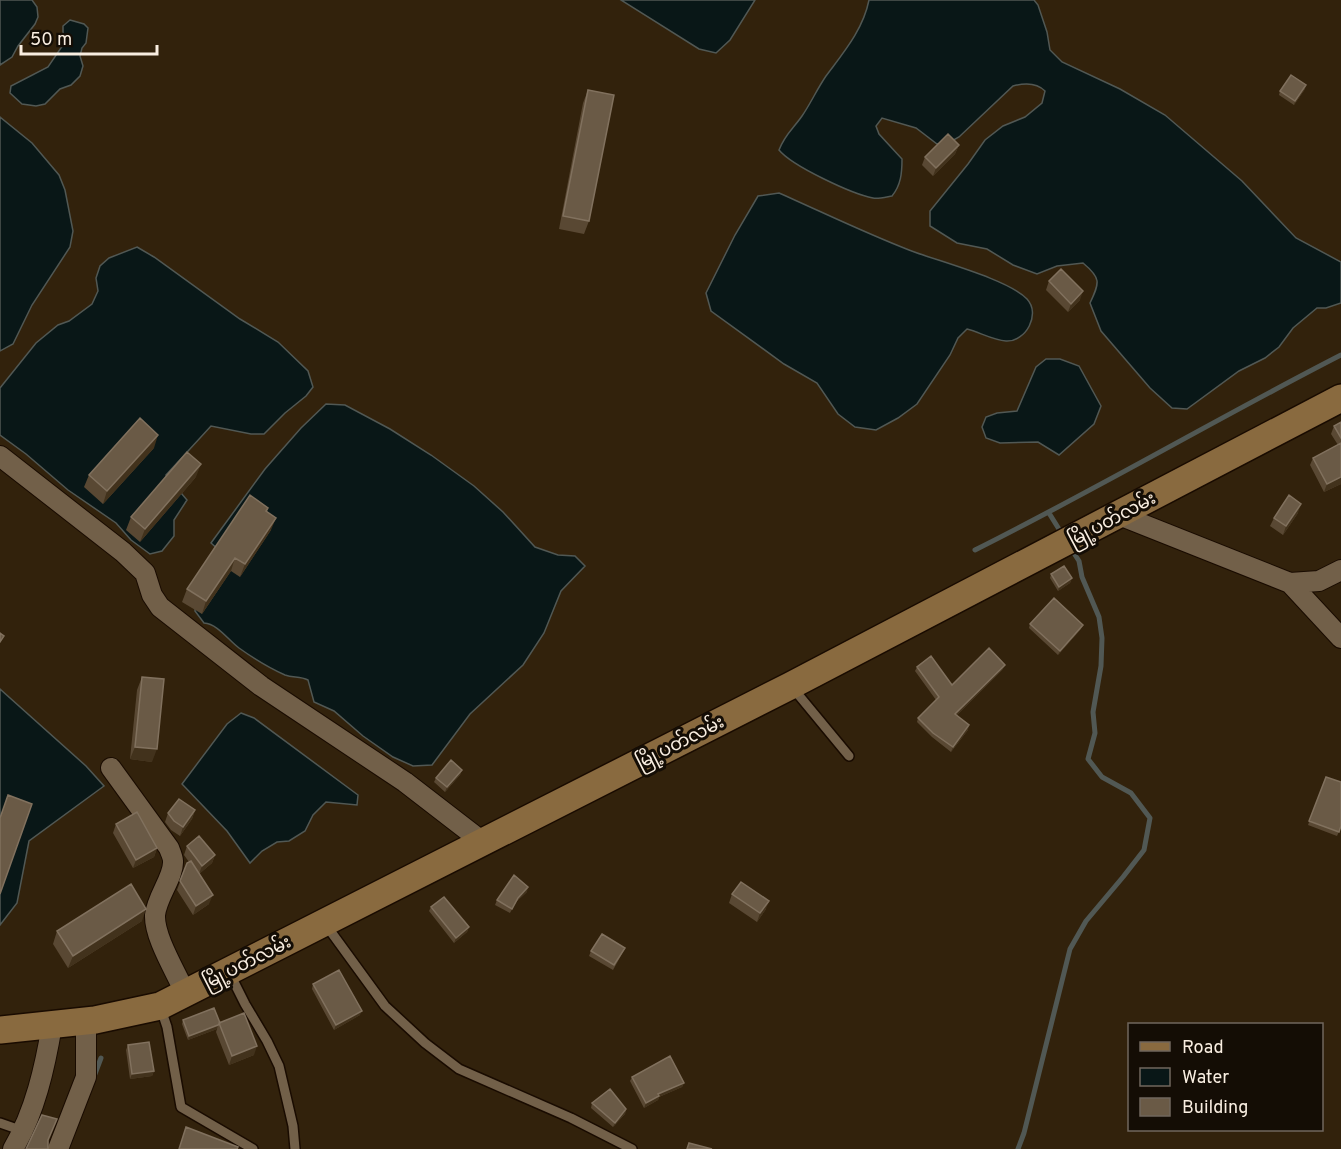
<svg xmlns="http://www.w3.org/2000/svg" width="1341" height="1149" font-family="Overpass,'Noto Sans Myanmar',sans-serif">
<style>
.water{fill:#091717;stroke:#515854;stroke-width:1.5}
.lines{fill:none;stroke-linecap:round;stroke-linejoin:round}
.stream{stroke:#515854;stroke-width:5}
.service-casing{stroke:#190b00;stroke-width:12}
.minor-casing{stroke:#190b00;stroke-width:22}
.secondary-casing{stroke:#190b00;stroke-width:30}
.service{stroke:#726049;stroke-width:9}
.minor{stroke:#726049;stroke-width:20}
.secondary{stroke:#896a3f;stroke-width:27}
.wall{fill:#594833}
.shaded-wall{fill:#42321c}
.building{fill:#6a5a46;stroke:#81715e;stroke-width:1.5}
.labels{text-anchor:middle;stroke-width:6;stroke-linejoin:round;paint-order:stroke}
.street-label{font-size:18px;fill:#f9eee1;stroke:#140d05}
</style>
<rect width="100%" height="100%" fill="#32220c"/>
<path class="water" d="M0,0H32L37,7L38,17L35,24L18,46L12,57L0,65Z
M621,0H755L730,40L716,53L699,49Z
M869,0H1034L1038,5L1047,32L1050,50L1062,62L1120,89L1165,115L1242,181L1296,238L1341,262V303L1326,308H1317L1293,328L1279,347L1265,358L1239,371L1187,409L1172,408L1150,388L1101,331L1090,303C1100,282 1101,278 1083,263L1057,266L1037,274L1013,265L987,249L957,243L930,226V211L968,164L985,140L1003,126L1025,117L1042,103L1045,91C1036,82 1024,83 1013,86L959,137L950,142L937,144L916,128L882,118L876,126L879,134L902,159C902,173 901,185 892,196C886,197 878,199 873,198C852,194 792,166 779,150C785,134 793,129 802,116C811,103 817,89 826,76C843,53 863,30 869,0Z
M70,20L84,24L88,28L86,43L82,48L80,56L83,66L80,76L71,85L60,89L45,104L36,106L22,104L10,93L11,86L48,67L63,45V26Z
M0,117L32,143L59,175L65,190L73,231L70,247L32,305L13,344L0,351Z
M779,193C822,212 865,233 909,250C937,261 1008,279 1027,299C1041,314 1026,342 1006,341C993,340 979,332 967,329L958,338L950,355L917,404L898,418L876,430L855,427L838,414L817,383L784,364L711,311L706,293L735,235L758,196Z
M137,247L154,257L240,319L278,342L308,371L313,387L306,396L285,413L264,434H251L211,426L166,475L187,500L174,520V536L162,551L150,554L131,540L116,523L68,490L26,454L0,435V388L36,343L58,325L69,321L92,304L98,291L96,278L100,266L109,258Z
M1046,359H1060L1079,366L1101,406L1094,424L1059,455L1038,442L1000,443L986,438L982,427L986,417L997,413L1017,411L1036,367Z
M326,404L345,405L390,429L431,455L474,486L503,512L535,547L558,555L575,556L585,566L561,591L544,633L523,665L470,714L432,765L413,766L393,757L363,736L334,711L314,702L308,680C300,676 293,678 285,675C269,668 253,658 239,648C228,640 218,624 204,623L195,611L196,600L230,560L211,543L265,469L301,428Z
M0,689L86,766L104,786L29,841L17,903L0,925Z
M241,713L254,718L358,795L357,805L326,802L313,815L305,831L289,841L277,842L262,851L250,863L227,831L182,784L227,724Z"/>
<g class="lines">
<path class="stream" d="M1049,513L1062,534
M975,550C1099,488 1218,418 1341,355
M93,1079L101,1058
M1018,1149L1024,1133L1070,949L1086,921L1123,877L1144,850L1150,818L1131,793L1102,777L1088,759L1095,733L1093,712L1101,666L1102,638L1099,617L1082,577L1079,561L1070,547"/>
<g class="service-casing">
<path id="service" d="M792,687L849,756
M326,925L385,1006L425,1043L459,1069L571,1118L632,1149
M230,974L245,1004L267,1041L279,1066L293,1126L295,1149
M161,1009L167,1027L181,1107L253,1149
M0,1123L23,1131"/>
</g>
<g class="minor-casing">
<path id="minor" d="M0,456L123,552L145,573L152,595L160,607L261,686L405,782L484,843
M1119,515L1290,583L1341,638
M1290,583L1319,581L1341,570
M111,768L169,848C170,851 173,857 173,861C174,877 157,896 155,915C154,937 176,972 185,993
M13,1149C35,1112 45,1067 52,1025
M58,1149L86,1077V1021"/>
</g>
<g class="secondary-casing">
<path id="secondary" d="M0,1030L95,1020L160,1006L790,686L1341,398"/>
</g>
<use href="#service" class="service"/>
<use href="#minor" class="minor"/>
<use href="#secondary" class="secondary"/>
</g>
<path class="wall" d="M1305,89L1294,105L1279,95L1280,91Z
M588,90L589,221L584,234L559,229L583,103Z
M959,145L955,154L933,176L922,165L925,157Z
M1049,281L1080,300L1068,312L1046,290Z
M1341,422V484L1324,492L1310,465L1313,458L1338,445L1331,434L1334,426Z
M154,448L103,504L84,487L89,475Z
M196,477L140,542L126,530L131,517Z
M268,508L267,512L271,530L240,577L231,571L202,614L182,602L187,589Z
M1298,513L1283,535L1270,526L1274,518Z
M1051,574L1072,578L1070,583L1058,591L1050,578Z
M1030,624L1081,629L1058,655L1029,628Z
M917,667L952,685L1003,669L956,716L968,730L951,752L932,737L917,722L918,718L936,700L915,671Z
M142,677L152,762L130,759L137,690Z
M462,770L460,775L445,792L434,782L436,778Z
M1326,777L1341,827L1337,836L1308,825Z
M195,810L192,819L180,836L171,830L165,822L168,813Z
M116,824L157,848L154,857L133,868L113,833Z
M187,846L215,855L212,863L199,874L209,904L193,915L177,890L187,863L189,862L184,855Z
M527,892L516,902L510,913L495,905L497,900Z
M732,894L766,909L757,922L729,903Z
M431,907L469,927L467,932L454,943L429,911Z
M142,921L68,968L53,944L57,931Z
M625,948L623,952L613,970L589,956L591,951Z
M313,984L360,1015L334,1030L312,989Z
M183,1020L220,1023L254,1055L229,1065L216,1032L217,1029L188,1040L182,1024Z
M128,1045L154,1071L152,1076L130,1079L126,1050Z
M632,1077L684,1083L682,1087L659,1097L658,1100L644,1108L630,1081Z
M592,1103L626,1109L625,1114L613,1127L591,1108Z"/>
<path class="shaded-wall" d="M1306,85L1305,89L1294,105L1295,101Z
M959,145L955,154L933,176L936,168Z
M1083,291L1080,300L1068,312L1071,304Z
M158,435L154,448L103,504L107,491Z
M201,464L196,477L140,542L145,529Z
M1341,477V484L1324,492L1327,484Z
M1301,504L1298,513L1283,535L1286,526Z
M276,518L271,530L240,577L245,564Z
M235,558L231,571L202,614L206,601Z
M1072,578L1070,583L1058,591L1059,587Z
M1083,625L1081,629L1058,655L1060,651Z
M1005,665L1003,669L953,719L955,714Z
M969,725L968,730L951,752L953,747Z
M135,747L157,749L152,762L130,759Z
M462,770L460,775L445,792L447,787Z
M195,810L192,819L180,836L183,827Z
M157,848L154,857L133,868L136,860Z
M215,855L212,863L199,874L202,866Z
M528,887L527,892L516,902L510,913L518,898Z
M213,895L209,904L193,915L196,906Z
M769,901L766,909L757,922L760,913Z
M146,909L142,921L68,968L73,956Z
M469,927L467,932L454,943L456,938Z
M362,1011L360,1015L334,1030L336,1025Z
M218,1025L217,1029L188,1040L189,1036Z
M257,1046L254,1055L229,1065L232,1056Z
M154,1071L152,1076L130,1079L132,1074Z
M684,1083L682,1087L659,1097L658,1100L644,1108L646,1103L658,1094Z
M626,1109L625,1114L613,1127L615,1123Z"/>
<path class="building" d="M1291,75L1306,85L1295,101L1280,91Z
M588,90L614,95L589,221L563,216Z
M948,134L959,145L936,168L925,157Z
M1061,269L1083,291L1071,304L1049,281Z
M140,418L158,435L107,491L89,475Z
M1341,422V438L1334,426Z
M1341,443V477L1327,484L1313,458Z
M187,452L201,464L145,529L131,517Z
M250,495L268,508L266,511L276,518L245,564L235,558L206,601L187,589Z
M1289,495L1301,504L1286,526L1274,518Z
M1064,566L1072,578L1059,587L1051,574Z
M1054,598L1083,625L1060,651L1030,624Z
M0,633L4,636L0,642Z
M989,648L1005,665L955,714L969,725L953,747L933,733L918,718L939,697L917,667L931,656L952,685Z
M142,677L164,679L157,749L135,747Z
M451,760L462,770L447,787L436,778Z
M1326,777L1341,782V826L1339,832L1309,821Z
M8,795L32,804L0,894V818Z
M179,799L195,810L183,827L174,821L168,813Z
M137,812L157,848L136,860L116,824Z
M199,836L215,855L202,866L187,846Z
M191,861L213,895L196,906L180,881L187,863Z
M514,875L528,887L518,898L512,909L497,900Z
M741,882L769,901L760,913L732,894Z
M131,884L146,909L73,956L57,931Z
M444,897L469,927L456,938L431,907Z
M602,934L625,948L614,965L591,951Z
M339,970L362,1011L336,1025L313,984Z
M214,1008L220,1023L218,1025L189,1036L183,1020Z
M244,1013L257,1046L232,1056L219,1023Z
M149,1042L154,1071L132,1074L128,1045Z
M670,1056L684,1083L658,1094L659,1096L646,1103L632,1077Z
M610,1089L626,1109L615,1123L592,1103Z
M42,1115L57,1119L48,1140V1149H26Z
M186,1127L238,1147L237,1149H179Z
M689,1143L712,1149H687Z"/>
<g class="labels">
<g class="street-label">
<text transform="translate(1112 519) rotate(-28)" y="6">မြို့ပတ်လမ်း</text>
<text transform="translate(680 742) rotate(-27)" y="6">မြို့ပတ်လမ်း</text>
<text transform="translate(247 962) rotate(-27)" y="6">မြို့ပတ်လမ်း</text>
</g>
</g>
<rect x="1128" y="1023" width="195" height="108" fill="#140d05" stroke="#70675d" stroke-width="1.5"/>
<rect x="1140" y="1042" width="30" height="9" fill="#896a3f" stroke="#70675d" stroke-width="1.5"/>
<text x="1182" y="1053" font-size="18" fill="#f9eee1">Road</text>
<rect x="1140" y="1068" width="30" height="18" fill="#091717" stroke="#70675d" stroke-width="1.5"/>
<text x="1182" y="1083" font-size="18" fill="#f9eee1">Water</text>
<rect x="1140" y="1098" width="30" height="18" fill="#6a5a46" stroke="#70675d" stroke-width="1.5"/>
<text x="1182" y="1113" font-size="18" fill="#f9eee1">Building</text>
<path d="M21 45v9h136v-9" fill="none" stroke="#f9eee1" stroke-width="3"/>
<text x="30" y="45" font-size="18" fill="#f9eee1" stroke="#140d05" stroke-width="4.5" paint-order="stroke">50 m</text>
</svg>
